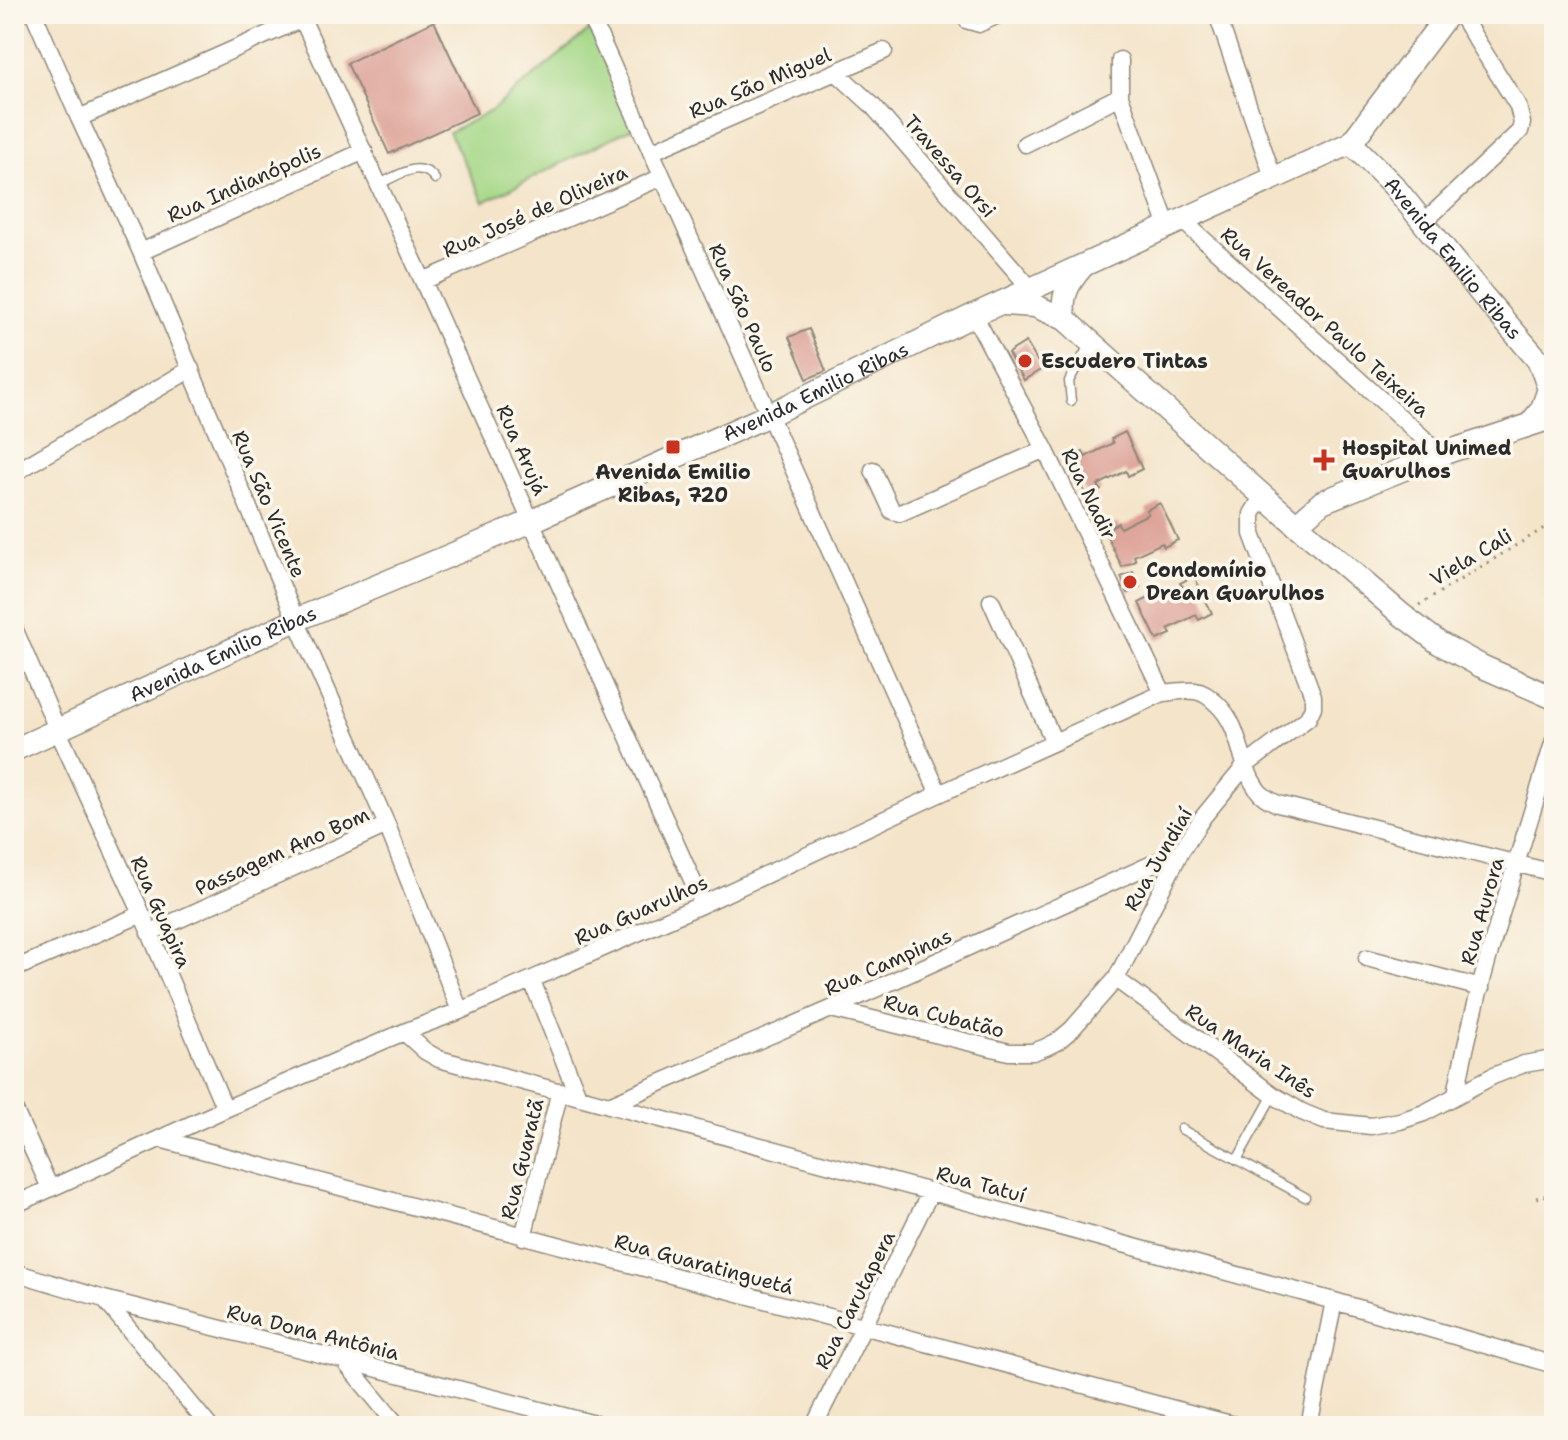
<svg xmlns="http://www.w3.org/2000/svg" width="1568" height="1440" font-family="'Shantell Sans',sans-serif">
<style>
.green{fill:#a4d786;stroke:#688158;stroke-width:2}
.building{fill:#da9a8f}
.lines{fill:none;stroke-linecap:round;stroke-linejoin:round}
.lane-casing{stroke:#90887a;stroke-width:11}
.street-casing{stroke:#90887a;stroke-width:19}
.secondary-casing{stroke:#90887a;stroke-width:25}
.path{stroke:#90887a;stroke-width:3;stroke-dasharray:2 6;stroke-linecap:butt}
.lane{stroke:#fff;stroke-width:8}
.street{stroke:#fff;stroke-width:16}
.secondary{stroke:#fff;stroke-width:22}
.poi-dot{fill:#c8321e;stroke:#fbf7ec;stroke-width:3}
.labels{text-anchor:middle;stroke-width:7;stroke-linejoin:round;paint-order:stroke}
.street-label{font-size:20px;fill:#2b2b2b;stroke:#fbf7ec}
.poi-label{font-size:20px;font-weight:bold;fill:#2b2b2b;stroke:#fbf7ec;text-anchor:start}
</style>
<rect width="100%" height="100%" fill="#fbf7ec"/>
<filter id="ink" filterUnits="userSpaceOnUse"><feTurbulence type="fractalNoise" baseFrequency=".0125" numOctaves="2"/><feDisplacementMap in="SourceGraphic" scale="16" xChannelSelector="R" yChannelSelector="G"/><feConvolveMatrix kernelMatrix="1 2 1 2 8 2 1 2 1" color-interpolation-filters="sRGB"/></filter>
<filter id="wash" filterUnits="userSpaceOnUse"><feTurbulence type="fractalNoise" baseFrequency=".006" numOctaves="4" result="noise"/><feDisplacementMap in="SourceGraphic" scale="32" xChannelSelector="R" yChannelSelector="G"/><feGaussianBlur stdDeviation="1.8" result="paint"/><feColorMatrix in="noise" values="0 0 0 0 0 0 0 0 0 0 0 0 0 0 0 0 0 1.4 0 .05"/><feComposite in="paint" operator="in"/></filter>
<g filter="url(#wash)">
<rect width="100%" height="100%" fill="#f4e4c9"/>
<path class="green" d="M591,29L632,128L484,202L449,132L491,111Z"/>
<g id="blocks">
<path class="building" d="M434,21L477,113L389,154L347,63Z
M809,329L826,371L807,379L789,337Z
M1026,342L1042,369L1024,380L1008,353Z
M1125,432L1142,469L1128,476L1126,471L1098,485L1101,490L1087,496L1069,459L1083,452L1085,457L1113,443L1111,439Z
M1160,503L1178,540L1164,547L1162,543L1134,556L1136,561L1122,567L1104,530L1118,523L1120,528L1148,514L1146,510Z
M1133,572L1140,587L1128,593L1121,577Z
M1194,576L1212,613L1199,620L1196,615L1168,629L1171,634L1157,640L1139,603L1153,596L1155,601L1183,587L1180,583Z"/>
</g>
</g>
<g filter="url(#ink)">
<use href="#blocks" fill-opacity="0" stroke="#90887a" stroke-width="2"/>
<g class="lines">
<g class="lane-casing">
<path id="lane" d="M959,14L965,24L979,28L1010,14
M379,184C398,176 420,158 435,179
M1071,401L1069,381L1091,342
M1181,1129L1305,1197
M1237,1160L1273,1095"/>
</g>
<g class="street-casing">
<path id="street" d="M34,14L79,118L141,252L296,620L387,825L460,1011
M300,14L423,281L703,904
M588,14L598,33L939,794
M1217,14L1274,180
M1120,60V96L1168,227
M836,72L872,105L1031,289
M79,118L302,19
M1025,144L1120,96
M651,152L884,51
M1182,220L1441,454
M1423,223L1520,131L1522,123L1518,106L1460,14
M141,252L364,151
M423,281L662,177
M974,315L1045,449L1163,693
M873,470L892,511L900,513L1045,449
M14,473L191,369
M991,601L1054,742
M14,628L58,731L142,914L225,1109
M149,933L387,825
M1367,958L1481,988
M14,969L142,914
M1116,979L1273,1095L1302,1112L1324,1121L1371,1126L1400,1121L1424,1113L1493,1076L1524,1064L1554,1059
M532,981L578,1096
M831,1009L1009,1052H1033L1046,1047L1058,1041L1072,1029L1116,979L1181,851L1203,817L1245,766L1308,718L1313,707V696L1252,534V514L1263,496
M404,1032L425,1051L439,1059L1334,1301L1554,1365
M1456,1094C1478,975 1519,857 1554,740
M609,1105L831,1009L1181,851
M14,1109L50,1188
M160,1139L1238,1426
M14,1205L225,1109L404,1032L460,1011L703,904L939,794L1163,693C1173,692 1185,690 1195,691C1203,692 1211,698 1217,704C1242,727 1238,762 1257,789C1262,797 1270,800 1278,804L1554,873
M523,1237L560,1091
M14,1272L104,1299L603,1426
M104,1299L209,1426
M344,1361L398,1426
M814,1426L931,1191
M1309,1426L1334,1301"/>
</g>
<g class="secondary-casing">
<g id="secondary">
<path id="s1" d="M1351,143L1393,185L1483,296L1539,361L1554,371"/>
<path d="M1004,304L1035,306L1065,319L1263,496L1402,615L1439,643L1481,666L1554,698"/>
<path d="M1065,319C1060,297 1068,283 1082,267"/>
<path d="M1530,424L1542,409L1549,389L1539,361"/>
<path d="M1296,525L1322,502L1441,454L1554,417"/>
<path id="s2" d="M14,750L296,620L532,521L769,415L974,315L1351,143L1448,14"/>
</g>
</g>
<path class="path" d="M1419,605L1554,522
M1536,1198L1554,1193"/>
<use href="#lane" class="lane"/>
<use href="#street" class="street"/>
<use href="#secondary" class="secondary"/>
</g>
</g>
<g class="poi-dot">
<circle cx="1025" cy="361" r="8"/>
<rect x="665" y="439" width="16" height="16" rx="4"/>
<path d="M1320 448h8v8h8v8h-8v8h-8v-8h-8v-8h8z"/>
<circle cx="1130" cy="582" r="8"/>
</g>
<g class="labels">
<g class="street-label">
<text transform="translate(760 83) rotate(-23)" y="7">Rua São Miguel</text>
<text transform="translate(950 166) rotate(49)" y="7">Travessa Orsi</text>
<text transform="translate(244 183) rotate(-24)" y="7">Rua Indianópolis</text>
<text transform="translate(535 211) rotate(-24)" y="7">Rua José de Oliveira</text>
<text dy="7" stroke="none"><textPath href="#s1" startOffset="154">Avenida Emilio Ribas</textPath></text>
<text transform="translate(743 308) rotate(66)" y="7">Rua São Paulo</text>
<text transform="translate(1325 322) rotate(42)" y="7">Rua Vereador Paulo Teixeira</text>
<text dy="7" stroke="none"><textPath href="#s2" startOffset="878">Avenida Emilio Ribas</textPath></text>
<text transform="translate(522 450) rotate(66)" y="7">Rua Arujá</text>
<text transform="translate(1089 494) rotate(64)" y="7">Rua Nadir</text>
<text transform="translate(269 504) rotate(67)" y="7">Rua São Vicente</text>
<text transform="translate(1471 557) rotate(-31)" y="7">Viela Cali</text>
<text dy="7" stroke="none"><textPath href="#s2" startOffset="230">Avenida Emilio Ribas</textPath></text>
<text transform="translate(282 851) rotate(-24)" y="7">Passagem Ano Bom</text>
<text transform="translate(1158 859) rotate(-60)" y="7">Rua Jundiaí</text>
<text transform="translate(641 910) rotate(-24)" y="7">Rua Guarulhos</text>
<text transform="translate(1482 911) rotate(-74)" y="7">Rua Aurora</text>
<text transform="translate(161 912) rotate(66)" y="7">Rua Guapira</text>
<text transform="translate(888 962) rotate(-24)" y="7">Rua Campinas</text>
<text transform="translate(944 1016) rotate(14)" y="7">Rua Cubatão</text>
<text transform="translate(1251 1051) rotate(34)" y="7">Rua Maria Inês</text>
<text transform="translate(522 1159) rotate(-76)" y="7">Rua Guaratã</text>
<text transform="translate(981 1184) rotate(15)" y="7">Rua Tatuí</text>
<text transform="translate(704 1264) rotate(15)" y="7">Rua Guaratinguetá</text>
<text transform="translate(855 1300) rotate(-63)" y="7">Rua Carutapera</text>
<text transform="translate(313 1332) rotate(14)" y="7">Rua Dona Antônia</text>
</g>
<g class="poi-label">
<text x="1041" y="368">Escudero Tintas</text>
<text x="1342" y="455">Hospital Unimed<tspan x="1342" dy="23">Guarulhos</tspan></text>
<text x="673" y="479" text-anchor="middle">Avenida Emilio<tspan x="673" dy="23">Ribas, 720</tspan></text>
<text x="1146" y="577">Condomínio<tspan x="1146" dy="23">Drean Guarulhos</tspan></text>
</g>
</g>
<rect width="1568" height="1440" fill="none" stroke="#fbf7ec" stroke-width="48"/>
</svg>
